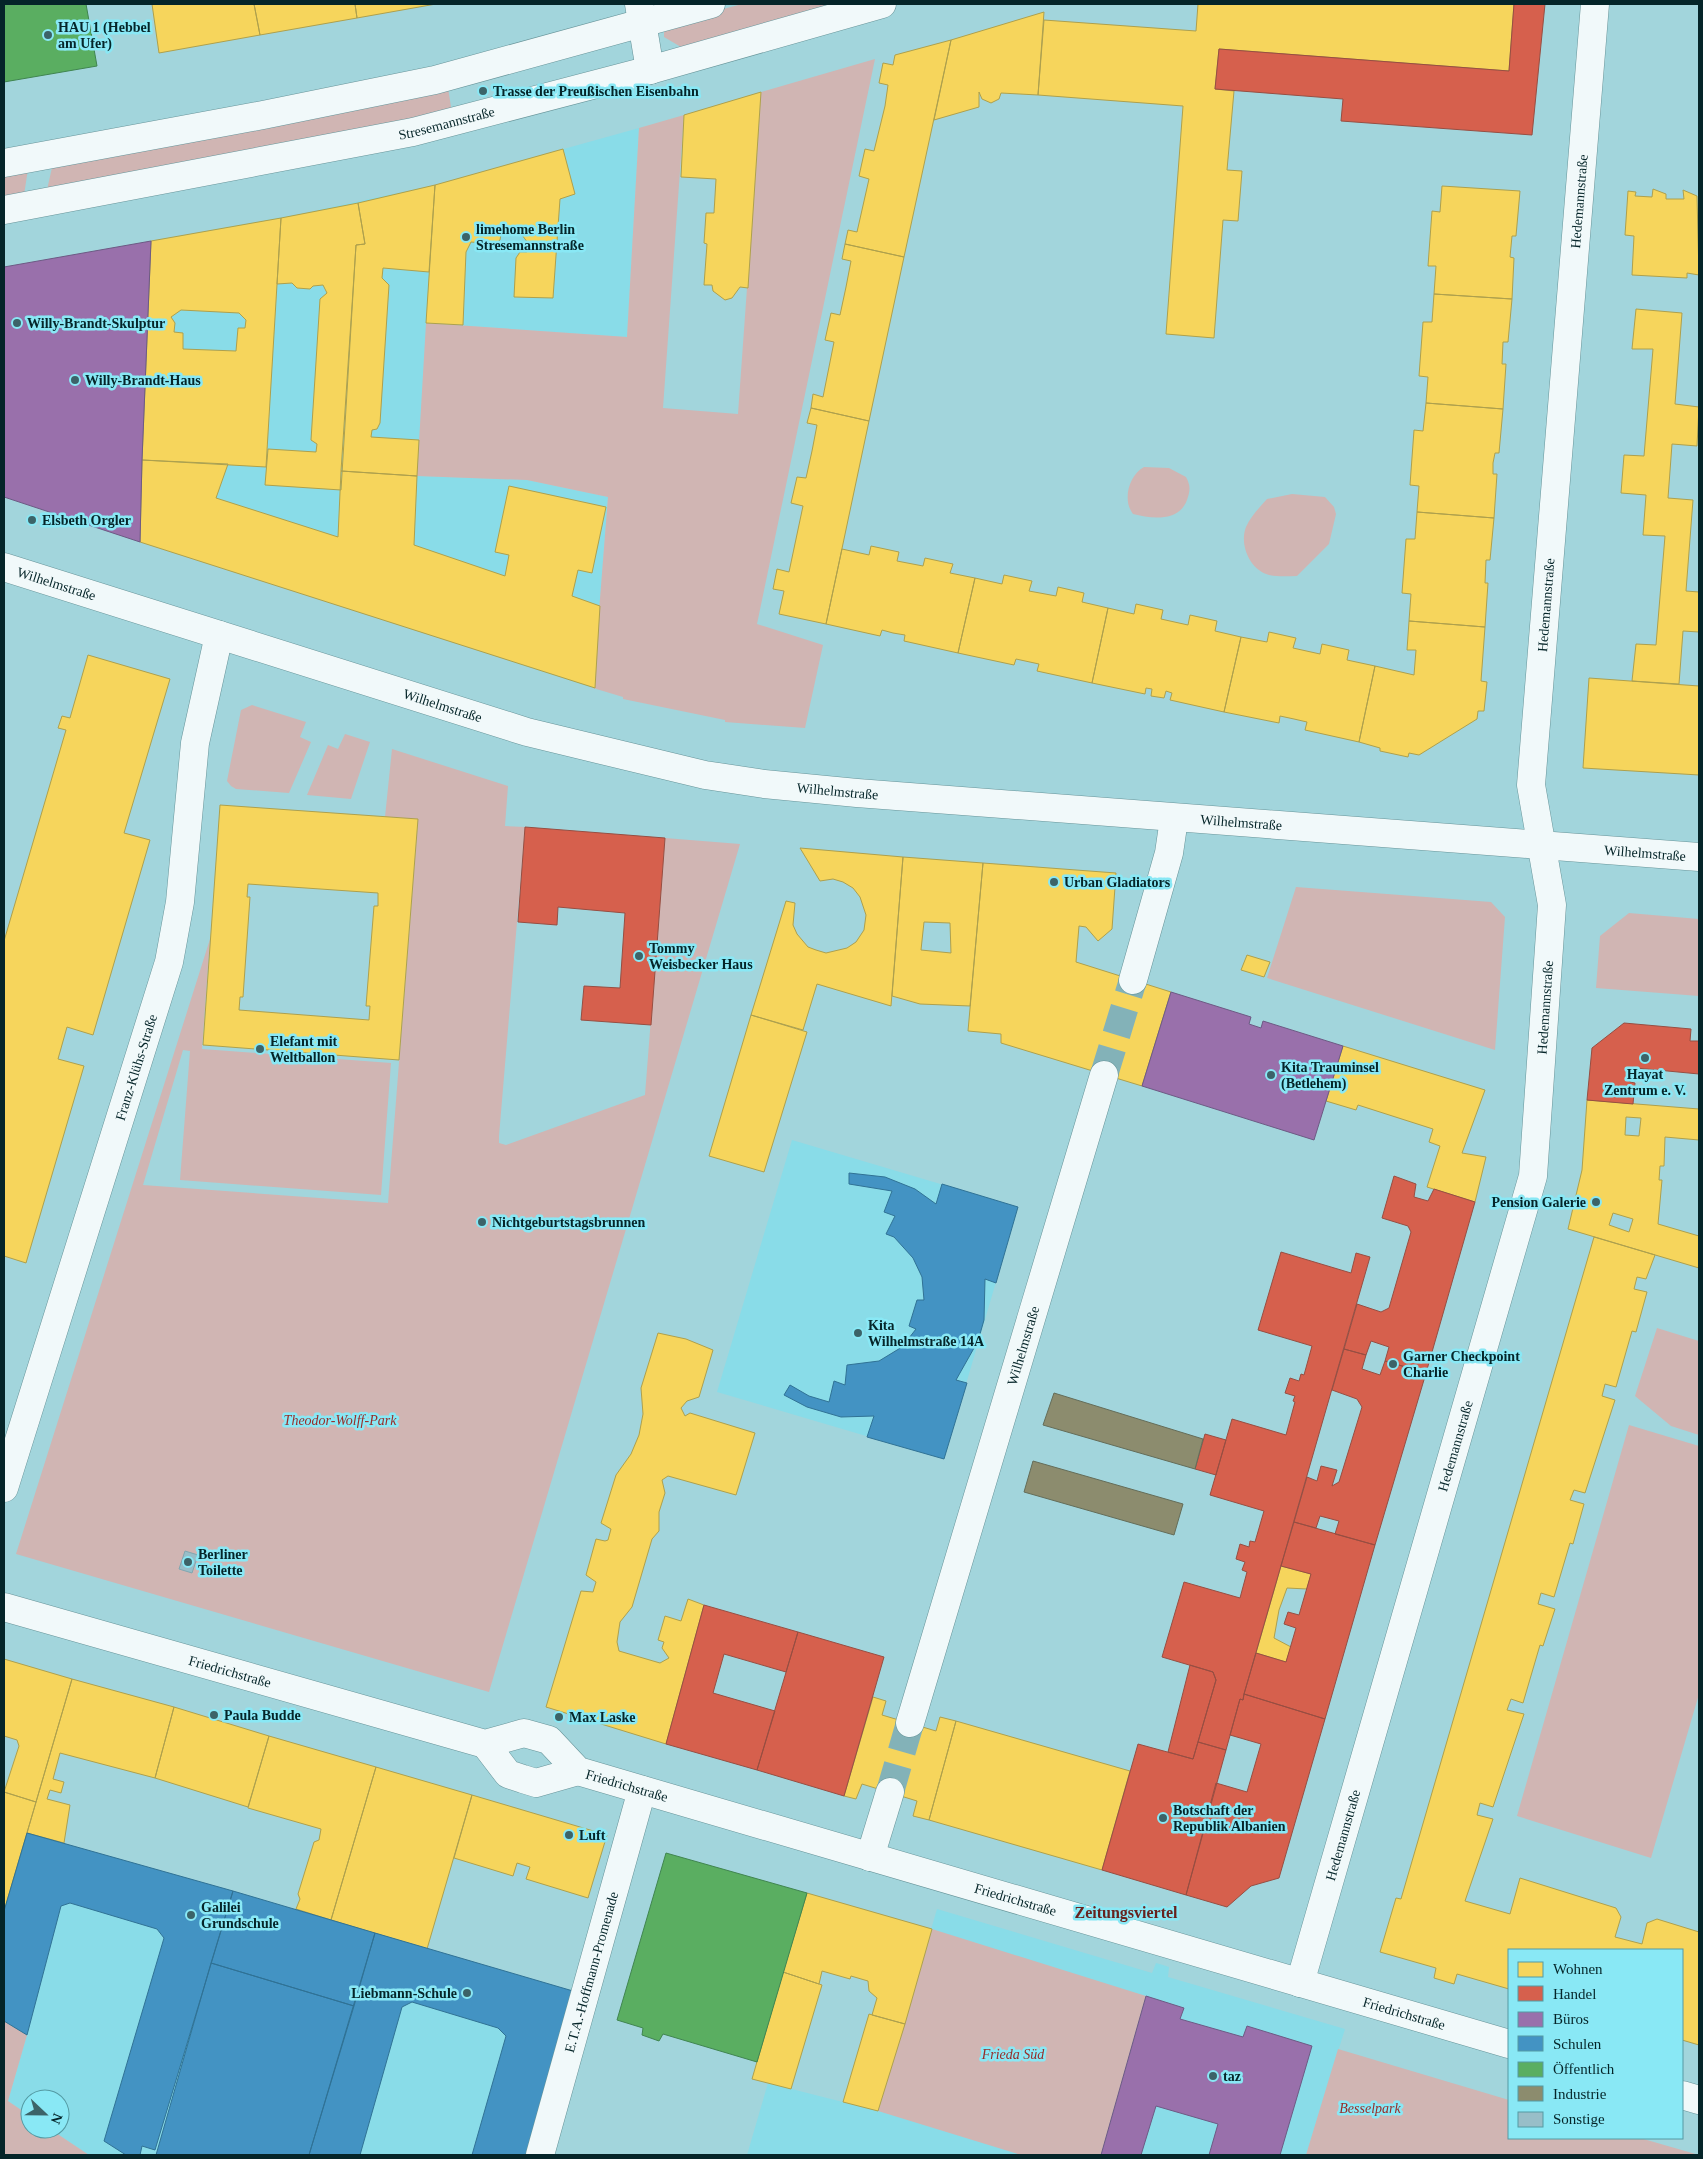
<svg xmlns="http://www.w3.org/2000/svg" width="1703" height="2159" font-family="Georgia,serif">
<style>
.built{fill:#89dce8}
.green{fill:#d0b5b3}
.homes{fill:#f6d55c;stroke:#aea04d;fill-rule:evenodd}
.shops{fill:#d6604d;stroke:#974e42}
.offices{fill:#9970ab;stroke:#6d5a84}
.schools{fill:#4393c3;stroke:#307295}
.public{fill:#5aae61;stroke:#408550}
.industry{fill:#8c8c6e;stroke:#646d59}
.building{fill:#98bec8;stroke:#80a7b1}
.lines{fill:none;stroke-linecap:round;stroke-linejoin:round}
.minor-tunnel{stroke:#83b2b8;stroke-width:28;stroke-dasharray:28 14;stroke-linecap:butt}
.minor-casing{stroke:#679499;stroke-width:29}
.secondary-casing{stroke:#679499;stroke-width:29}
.minor{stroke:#f1f9fa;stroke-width:28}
.secondary{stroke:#f1f9fa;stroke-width:28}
.poi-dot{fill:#3c6368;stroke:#89e8f5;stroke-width:2}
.labels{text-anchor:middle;stroke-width:5;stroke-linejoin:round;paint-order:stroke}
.poi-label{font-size:14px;font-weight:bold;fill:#052529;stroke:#89e8f5;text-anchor:start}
.street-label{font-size:14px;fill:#052529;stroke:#89e8f5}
.park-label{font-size:14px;font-style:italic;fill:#982c28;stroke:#89e8f5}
.quarter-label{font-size:16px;font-weight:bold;fill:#67221e;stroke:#89e8f5}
</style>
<rect width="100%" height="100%" fill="#a2d5dc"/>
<path class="built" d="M639,128L627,337L427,323L417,476L527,480L608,497L593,688L4,497V268L304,213L435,185Z
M792,1140L1018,1207L944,1459L717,1392Z
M376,1767L472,1795L427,1949L573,1991L526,2155H89L50,2129H60V2099H30V2116L8,2101L27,2035L4,2021V1911L27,1833L330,1920Z
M937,1909L1152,1973L1156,1963L1163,1965L1169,1967L1168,1977L1345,2029L1306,2155H747L768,2083L878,2111Z"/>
<path class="green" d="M742,4H824L825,9L681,47L664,37V28L671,23Z
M875,59L757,624L823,645L805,728L725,722V720L623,699V697L593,688L608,497L527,480L417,476L426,323L627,337L639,128L684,115L663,408L738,414L761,92Z
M448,88L452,113L47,190L53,163Z
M28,169L24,195L4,198V173Z
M1144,467L1169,468L1186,477C1191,486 1190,491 1187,500C1179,522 1152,519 1133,514C1122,500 1129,475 1144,467Z
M1292,494L1325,497L1334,507L1336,514L1329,544L1297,576C1288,576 1278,577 1269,575C1250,570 1239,545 1246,527C1251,516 1260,507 1267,499Z
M252,705L306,722L300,737L311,742L289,793L236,789L231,786L227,781L241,710Z
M345,734L370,742L351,799L307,795L328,745L338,749Z
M392,749L508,786L505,826L525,827L499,1136V1143L506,1145L645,1095L665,838L740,844L489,1692L16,1554L210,939L202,1049L391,1063L381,1195L180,1180L190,1051L183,1050L143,1185L388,1203L418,820L385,817Z
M1296,887L1491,902L1505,917L1495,1050L1267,978Z
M1629,913L1699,919V996L1596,988L1600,936Z
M1657,1328L1699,1341V1435L1671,1426L1635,1396Z
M1629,1425L1699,1446V1694L1651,1858L1517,1816Z
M932,1929L1146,1996L1101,2155H1021L878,2111Z
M4,2021L27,2035L8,2101L30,2116V2129H50L89,2155H4Z
M1338,2049L1509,2100V2138H1640L1699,2155H1306Z"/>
<path class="homes" d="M152,4H254L260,35L159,53Z
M254,4H355L357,18L260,35Z
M355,4H436L357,18Z
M1198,4H1514L1509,71L1219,49L1215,89L1234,91L1227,170L1242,171L1238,221L1223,220L1214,338L1166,334L1183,106L1038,95L1044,20L1196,31Z
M1044,12L1038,95L1001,93L999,99L991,103L982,99L979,92V107L934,120L951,40Z
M951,40L904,257L845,244L848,230L857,232L869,179L859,176L865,149L874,151L885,106L888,85L879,83L883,63L893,65L895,55Z
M761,92L748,288L740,287L732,298L725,300L713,291L712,285H704L707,244L704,243L706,213H714L716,179L681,177L684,115Z
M563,149L575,194L560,199L553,298L514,297L516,258L520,252H527L528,243L522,235L501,234L500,240L495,244L471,242L466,252L463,325L426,323L435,185Z
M435,185L429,272L383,268L382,278L389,285L380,423L377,429L372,430L371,437L419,440L417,476L341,471L356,245L365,244L358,203Z
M1442,186L1520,191L1516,236H1512L1510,257L1514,258L1512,299L1434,294L1436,266H1428L1432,211L1440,212Z
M1653,189L1666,194V199H1684L1683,190L1697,196L1699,275L1687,273V278L1632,275L1634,236L1625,235L1628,191L1636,192L1635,196L1652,197Z
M358,203L365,244L356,245L341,490L265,485L268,449L316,452L317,444L311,440L320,299L327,293L323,285L313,286L310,289L297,288L292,283L277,284L281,218Z
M281,218L266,467L142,460L151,241ZM181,310L239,313L246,320L245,328H238L236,351L183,349V333L174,332L175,323L171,317Z
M845,244L904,257L869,421L811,408L813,394L823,397L834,342L825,340L831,313L840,315L846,287L851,261L842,259Z
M1434,294L1512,299L1508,342H1503L1502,364H1506L1503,409L1426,403L1428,377L1419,376L1423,322H1432Z
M1636,309L1682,313L1675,404L1699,407L1697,446L1672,444L1668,498L1693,500L1686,591L1699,592V632L1683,631L1679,684L1632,681L1636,644L1656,645L1665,536L1643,535L1646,495L1621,493L1624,455L1644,456L1653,349H1632Z
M1426,403L1503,409L1499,453H1495L1493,463V474H1497L1494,518L1417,512L1419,486L1410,485L1414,430L1423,431Z
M811,408L869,421L826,624L779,614L784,591L773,589L777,569L789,572L803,506L791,503L797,477L806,478L812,451L817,425L807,423Z
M142,460L228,464L216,498L338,537L341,471L417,476L414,545L505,576L509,555L495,552L509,486L606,507L592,573L578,570L572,596L600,606L595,688L140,542Z
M1417,512L1494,518L1490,560H1486L1485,583H1488L1485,627L1409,621L1411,594L1402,593L1406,539H1415Z
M871,546L899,552L897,561L923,566L925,558L953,564L950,573L975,578L958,653L904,641L905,635L893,633L882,630L880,636L826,624L842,549L869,555Z
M1004,575L1032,581L1029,591L1056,596L1058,587L1084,593L1082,602L1108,608L1092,683L1037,671L1039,664L1016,659L1014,665L958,653L975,578L1002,584Z
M1136,604L1163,610L1161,619L1188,625L1190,615L1217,621L1215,631L1241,637L1224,712L1170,700L1172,693L1166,691L1164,698L1151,696L1152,689L1146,688L1145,694L1092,683L1108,608L1134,614Z
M1409,621L1485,627L1481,681L1487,682L1484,711H1478L1477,719L1419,755L1409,753L1408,757L1380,751V748L1359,742L1375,666L1414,675L1416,650H1407Z
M1269,632L1296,638L1293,648L1320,654L1322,644L1349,650L1347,660L1375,666L1359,742L1305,730L1307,722L1294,719L1280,716L1279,723L1224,712L1241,637L1267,642Z
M88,655L170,679L124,833L150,840L93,1035L67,1027L58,1059L84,1066L26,1263L4,1256V941L66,730L58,728L62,716L70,718Z
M1589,678L1699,686V775L1583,768Z
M220,805L418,819L399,1060L203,1045ZM248,884L378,893V906H374L366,1006H370L369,1020L239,1010L240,997H243L250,897H247Z
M800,848L903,857L891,1006L817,984L803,1030L751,1015L786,901L795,903L793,925L797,934L808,947L816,950L826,953L847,948L856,942L864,930L866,915L860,897L853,888L843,882L833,879L820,881Z
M903,857L983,863L970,1006L920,1004L892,996ZM924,922L950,923L951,953L921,950Z
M983,863L1116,873L1112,929L1098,941L1086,927L1079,926L1076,962L1171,992L1142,1086L1001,1043V1034L968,1031Z
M1247,955L1270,962L1264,977L1241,970Z
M751,1015L807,1032L764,1172L709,1156Z
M1343,1046L1485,1090L1462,1153L1486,1157L1475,1202L1427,1187L1440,1146L1429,1142L1433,1129L1358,1105L1356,1110L1326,1101Z
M1587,1100L1699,1109V1140L1665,1137L1664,1166H1660L1659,1180H1662L1658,1224L1699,1236V1268L1568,1229L1582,1170ZM1626,1117L1641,1118L1639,1136L1625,1135ZM1613,1213L1633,1219L1629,1232L1609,1225Z
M1594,1237L1655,1255L1646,1279L1637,1277L1634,1289L1647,1292L1636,1332L1632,1331L1616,1387L1605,1384L1602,1396L1615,1400L1585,1493L1574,1490L1570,1500L1584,1504L1573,1544L1570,1543L1554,1597L1541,1593L1538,1604L1555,1609L1543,1646L1540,1645L1523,1703L1511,1699L1507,1710L1524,1714L1493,1807L1480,1803L1477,1815L1493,1819L1465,1901L1510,1914L1520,1878L1616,1908L1621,1917L1615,1937L1642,1944L1647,1923L1657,1919L1699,1932V2045L1682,2040V1950H1509V1989L1457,1974L1454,1984L1434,1978L1436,1968L1380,1952L1396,1898L1401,1899Z
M658,1333L686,1339L713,1350L699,1397L687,1401L681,1408L685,1416L690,1413L755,1433L736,1495L668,1476L662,1480L665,1493L659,1512V1531L652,1539L632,1607L620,1622L617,1642L619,1651L660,1663L669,1658L662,1648L664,1642L658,1640L665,1616L681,1621L688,1599L704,1605L666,1744L546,1707L581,1591L593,1592L596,1582L586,1575L596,1539L605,1541L608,1540L611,1529L601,1523L616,1475L631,1454L639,1435L643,1414L641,1388Z
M1281,1566L1311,1574L1307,1589L1287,1588L1279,1610L1274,1638L1291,1647L1286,1662L1256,1653Z
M4,1659L72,1679L36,1802L4,1792L19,1746L17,1740L4,1736Z
M72,1679L174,1707L155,1778L60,1753L53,1779L64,1782L61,1793L50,1790L47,1799L70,1805L64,1843L27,1833Z
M873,1697L886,1701L882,1715L936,1731L940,1717L956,1721L929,1820L913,1816L917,1801L862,1784L856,1799L844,1796Z
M174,1707L269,1736L248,1807L155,1778Z
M956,1721L1130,1771L1102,1870L929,1820Z
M269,1736L376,1767L331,1920L296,1909L300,1899L298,1894L314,1842L319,1840L321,1829L248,1808Z
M376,1767L472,1795L427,1949L331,1920Z
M4,1792L36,1802L4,1911Z
M472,1795L607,1835L588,1898L526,1879L530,1867L517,1863L513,1876L454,1858Z
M807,1893L932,1929L905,2024L872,2015L877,1998L869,1991L868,1981L851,1976L850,1979L822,1971L819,1984L783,1972Z
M783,1972L822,1985L791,2089L752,2079Z
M869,2014L905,2024L878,2111L843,2102Z"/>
<path class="shops" d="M1514,4H1545L1532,135L1341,121L1343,99L1215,89L1219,49L1509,71Z
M525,827L665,838L651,1025L581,1020L584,986L620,988L625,913L558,907L557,925L518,922Z
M1624,1023L1691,1029L1690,1041H1699V1074L1636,1068L1629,1073L1630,1082L1635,1083L1633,1104L1587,1100L1592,1048Z
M1394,1176L1416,1184L1414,1197L1428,1201L1434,1189L1475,1202L1426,1373L1385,1361L1389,1347L1371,1341L1366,1355L1344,1349L1357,1304L1381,1312L1389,1308L1411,1232L1408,1226L1382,1218Z
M1281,1252L1351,1273L1356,1253L1370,1257L1244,1694L1243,1700L1240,1699L1226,1750L1198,1742L1216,1680L1213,1672L1162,1657L1184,1582L1240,1598L1247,1572L1242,1570L1245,1562L1236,1559L1240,1544L1249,1547L1250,1541L1255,1542L1264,1511L1210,1495L1232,1419L1286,1435L1295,1402L1293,1401L1295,1396L1285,1393L1290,1378L1299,1381L1301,1374L1304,1375L1312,1346L1258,1330Z
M1344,1349L1366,1355L1362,1369L1380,1375L1385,1361L1426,1373L1375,1545L1335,1534L1339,1521L1320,1516L1316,1528L1294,1522L1307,1477L1317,1481L1321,1466L1337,1470L1332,1486L1339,1482L1362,1407L1357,1399L1332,1390Z
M1205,1434L1226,1440L1216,1475L1195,1469Z
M1294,1522L1375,1545L1325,1719L1244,1694L1256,1653L1286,1662L1296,1628L1284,1624L1288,1612L1299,1615L1311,1574L1281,1566Z
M704,1605L798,1632L786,1672L724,1654L713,1693L775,1711L757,1770L666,1744Z
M798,1632L884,1657L844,1796L757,1770Z
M1190,1665L1213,1672L1216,1680L1193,1759L1168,1752Z
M1244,1694L1325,1719L1279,1878L1251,1886L1227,1907L1186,1895L1216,1783L1247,1792L1261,1744L1230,1735L1240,1699L1243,1700Z
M1198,1742L1226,1750L1186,1895L1102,1870L1138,1744L1193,1759Z"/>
<path class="offices" d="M151,241L142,460L140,542L4,497V267Z
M1171,992L1251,1017L1249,1024L1261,1028L1263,1021L1343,1046L1314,1140L1142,1086Z
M1146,1996L1184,2008L1180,2019L1243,2037L1247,2026L1312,2046L1280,2155H1209L1218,2124L1156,2106L1141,2155H1101Z"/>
<path class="schools" d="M849,1173L885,1177L915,1189L936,1204L942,1184L1018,1207L996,1283L985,1279L984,1320L978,1341L956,1380L967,1383L944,1459L867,1437L874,1416L841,1417L807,1407L784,1395L790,1385L809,1396L829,1402L834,1381L845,1385L847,1365L879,1361L902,1347L916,1329L909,1326L917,1300H924L922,1277L913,1258L894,1237L886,1234L895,1216L884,1212L892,1191L849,1184Z
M27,1833L233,1891L155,2150L142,2146L140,2155H126L104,2141L164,1938L157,1929L70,1903L61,1906L27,2035L4,2021V1911Z
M233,1891L375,1933L354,2006L211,1963Z
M375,1933L573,1991L526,2155H472L506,2036L498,2028L412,2002L402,2007L360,2155H309Z
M211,1963L354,2006L309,2155H156Z"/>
<path class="public" d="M4,4H86L97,66L4,82Z
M666,1853L807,1893L757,2062L663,2034L659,2041L642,2035L643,2028L617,2020Z"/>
<path class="industry" d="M1054,1393L1203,1439L1195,1469L1043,1425Z
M1033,1461L1183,1504L1174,1535L1024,1492Z"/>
<path class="building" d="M185,1551L198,1555L192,1573L179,1569Z"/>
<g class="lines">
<path class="minor-tunnel" d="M1104,1075L1133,980
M890,1792L910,1723"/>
<g class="minor-casing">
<g id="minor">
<path d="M639,4L650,70"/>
<path d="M1133,980L1169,853L1174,819"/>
<path id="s1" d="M4,1488L169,962L180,902L195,743L219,635"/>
<path id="s2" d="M4,1607L485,1744L524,1733L549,1740L578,1771L1509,2044"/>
<path id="s3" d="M910,1723L1104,1075"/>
<path d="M485,1744L508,1774L523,1779L536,1783L578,1771"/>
<path d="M870,1857L890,1792"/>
<path id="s4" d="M1300,1983L1533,1176L1552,905L1531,785L1595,4"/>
<path d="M1682,2095L1699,2100"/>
<path id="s5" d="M540,2155L642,1790"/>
</g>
</g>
<g class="secondary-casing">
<g id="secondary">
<path d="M4,163L263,115L435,80L711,4"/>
<path id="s6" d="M4,210L413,132L650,70L882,4"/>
<path id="s7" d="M4,567L527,732L705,775L764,784L857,793L1699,857"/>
</g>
</g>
<use href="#minor" class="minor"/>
<use href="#secondary" class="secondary"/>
</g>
<g class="poi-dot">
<circle cx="48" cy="35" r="5"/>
<circle cx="483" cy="91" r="5"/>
<circle cx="466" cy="237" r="5"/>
<circle cx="17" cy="323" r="5"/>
<circle cx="75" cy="380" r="5"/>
<circle cx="32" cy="520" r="5"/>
<circle cx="1054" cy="882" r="5"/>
<circle cx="639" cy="956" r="5"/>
<circle cx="260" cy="1049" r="5"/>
<circle cx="1645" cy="1058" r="5"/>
<circle cx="1271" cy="1075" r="5"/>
<circle cx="1596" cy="1202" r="5"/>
<circle cx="482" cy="1222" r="5"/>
<circle cx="858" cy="1333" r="5"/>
<circle cx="1393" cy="1364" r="5"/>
<circle cx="188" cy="1562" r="5"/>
<circle cx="214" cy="1715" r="5"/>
<circle cx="559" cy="1717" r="5"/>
<circle cx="1163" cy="1818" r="5"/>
<circle cx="569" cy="1835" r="5"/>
<circle cx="191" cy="1915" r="5"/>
<circle cx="467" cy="1993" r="5"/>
<circle cx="1213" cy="2076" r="5"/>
</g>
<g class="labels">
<g class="poi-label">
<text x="58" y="32">HAU 1 (Hebbel<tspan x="58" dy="16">am Ufer)</tspan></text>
<text x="493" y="96">Trasse der Preußischen Eisenbahn</text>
<text x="476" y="234">limehome Berlin<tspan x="476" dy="16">Stresemannstraße</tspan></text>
<text x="27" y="328">Willy-Brandt-Skulptur</text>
<text x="85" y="385">Willy-Brandt-Haus</text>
<text x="42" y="525">Elsbeth Orgler</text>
<text x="1064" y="887">Urban Gladiators</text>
<text x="649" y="953">Tommy<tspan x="649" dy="16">Weisbecker Haus</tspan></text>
<text x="270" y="1046">Elefant mit<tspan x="270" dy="16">Weltballon</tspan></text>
<text x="1281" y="1072">Kita Trauminsel<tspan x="1281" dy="16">(Betlehem)</tspan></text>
<text x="1645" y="1079" text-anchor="middle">Hayat<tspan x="1645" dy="16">Zentrum e. V.</tspan></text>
<text x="1586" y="1207" text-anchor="end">Pension Galerie</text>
<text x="492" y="1227">Nichtgeburtstagsbrunnen</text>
<text x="868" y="1330">Kita<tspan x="868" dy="16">Wilhelmstraße 14A</tspan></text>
<text x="1403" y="1361">Garner Checkpoint<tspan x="1403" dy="16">Charlie</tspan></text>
<text x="198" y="1559">Berliner<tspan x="198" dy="16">Toilette</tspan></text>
<text x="224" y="1720">Paula Budde</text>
<text x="569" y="1722">Max Laske</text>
<text x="1173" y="1815">Botschaft der<tspan x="1173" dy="16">Republik Albanien</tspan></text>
<text x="579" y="1840">Luft</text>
<text x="201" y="1912">Galilei<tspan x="201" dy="16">Grundschule</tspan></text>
<text x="457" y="1998" text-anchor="end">Liebmann-Schule</text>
<text x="1223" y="2081">taz</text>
</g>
<g class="street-label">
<text dy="5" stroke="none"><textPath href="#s6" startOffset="451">Stresemannstraße</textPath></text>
<text dy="5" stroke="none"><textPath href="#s4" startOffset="1819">Hedemannstraße</textPath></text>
<text dy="5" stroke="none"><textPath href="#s7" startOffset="55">Wilhelmstraße</textPath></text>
<text dy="5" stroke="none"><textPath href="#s4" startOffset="1414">Hedemannstraße</textPath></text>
<text dy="5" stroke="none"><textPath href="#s7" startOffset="460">Wilhelmstraße</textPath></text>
<text dy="5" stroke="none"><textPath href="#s7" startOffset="865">Wilhelmstraße</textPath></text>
<text dy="5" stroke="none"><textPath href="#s7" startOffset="1270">Wilhelmstraße</textPath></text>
<text dy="5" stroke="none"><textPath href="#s7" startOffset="1675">Wilhelmstraße</textPath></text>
<text dy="5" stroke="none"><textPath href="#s4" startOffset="1009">Hedemannstraße</textPath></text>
<text dy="5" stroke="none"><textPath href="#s1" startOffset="441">Franz-Klühs-Straße</textPath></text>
<text dy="5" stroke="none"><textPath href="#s3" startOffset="394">Wilhelmstraße</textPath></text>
<text dy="5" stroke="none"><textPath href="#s4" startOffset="559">Hedemannstraße</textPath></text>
<text dy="5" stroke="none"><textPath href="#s2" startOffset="235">Friedrichstraße</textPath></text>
<text dy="5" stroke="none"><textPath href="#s2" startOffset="660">Friedrichstraße</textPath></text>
<text dy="5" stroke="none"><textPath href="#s4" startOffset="154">Hedemannstraße</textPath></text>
<text dy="5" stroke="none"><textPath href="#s2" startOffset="1065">Friedrichstraße</textPath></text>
<text dy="5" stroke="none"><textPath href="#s5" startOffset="190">E.T.A.-Hoffmann-Promenade</textPath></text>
<text dy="5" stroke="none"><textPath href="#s2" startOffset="1470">Friedrichstraße</textPath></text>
</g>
<g class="park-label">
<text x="340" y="1425">Theodor-Wolff-Park</text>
<text x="1013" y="2059">Frieda Süd</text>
<text x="1370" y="2113">Besselpark</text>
</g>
<g class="quarter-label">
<text x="1126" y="1918">Zeitungsviertel</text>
</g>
</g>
<rect width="1703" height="2159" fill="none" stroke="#052529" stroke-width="10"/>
<rect x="1508" y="1949" width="175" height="190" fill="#89e8f5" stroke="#549aa3"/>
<rect x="1518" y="1962" width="25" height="15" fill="#f6d55c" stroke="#549aa3"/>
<text x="1553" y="1974" font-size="15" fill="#052529">Wohnen</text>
<rect x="1518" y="1986" width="25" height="15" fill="#d6604d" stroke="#549aa3"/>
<text x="1553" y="1999" font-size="15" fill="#052529">Handel</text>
<rect x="1518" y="2012" width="25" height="15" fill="#9970ab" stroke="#549aa3"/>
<text x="1553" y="2024" font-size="15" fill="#052529">Büros</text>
<rect x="1518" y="2036" width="25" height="15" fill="#4393c3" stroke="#549aa3"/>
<text x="1553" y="2049" font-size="15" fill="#052529">Schulen</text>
<rect x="1518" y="2062" width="25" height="15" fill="#5aae61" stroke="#549aa3"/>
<text x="1553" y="2074" font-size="15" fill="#052529">Öffentlich</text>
<rect x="1518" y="2086" width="25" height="15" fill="#8c8c6e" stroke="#549aa3"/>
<text x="1553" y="2099" font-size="15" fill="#052529">Industrie</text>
<rect x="1518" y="2112" width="25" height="15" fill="#98bec8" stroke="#549aa3"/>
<text x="1553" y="2124" font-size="15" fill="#052529">Sonstige</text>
<g transform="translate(45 2114) rotate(112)"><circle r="24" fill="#89e8f5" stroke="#549aa3"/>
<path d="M0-4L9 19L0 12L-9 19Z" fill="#3c6368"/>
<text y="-8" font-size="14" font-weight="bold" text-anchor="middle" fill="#052529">N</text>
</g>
</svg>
